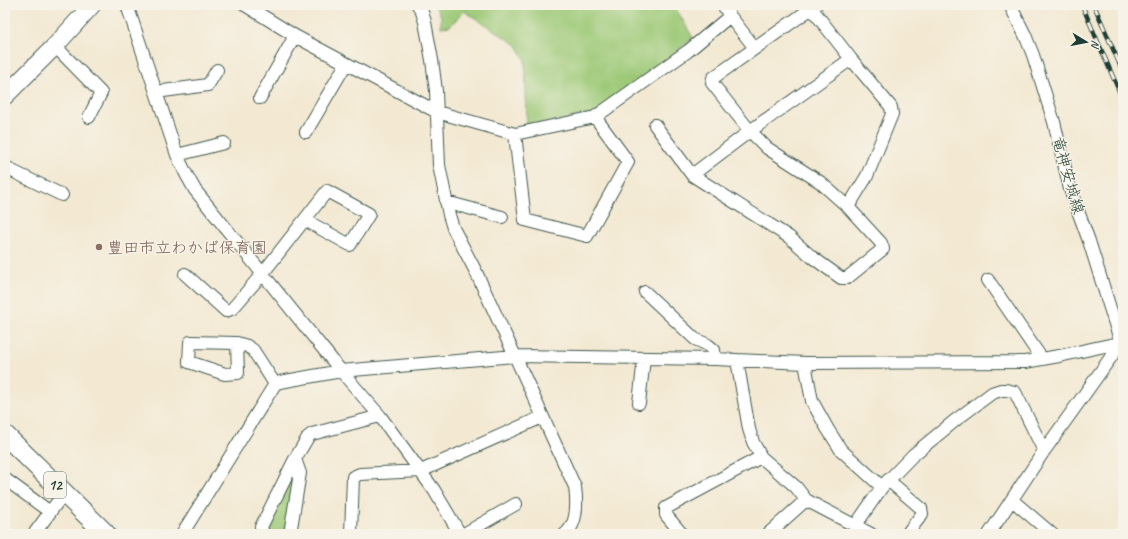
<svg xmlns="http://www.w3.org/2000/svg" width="1128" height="539" font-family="Caveat,'Klee One',sans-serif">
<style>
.green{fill:#9dc977;stroke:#5e8356}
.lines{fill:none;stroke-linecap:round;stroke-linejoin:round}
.street-casing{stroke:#3f574c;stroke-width:14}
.secondary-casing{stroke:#3f574c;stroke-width:19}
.primary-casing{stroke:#3f574c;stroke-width:21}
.street{stroke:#fff;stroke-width:12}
.secondary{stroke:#fff;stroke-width:17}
.primary{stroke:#fff;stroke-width:19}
.rail-casing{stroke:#1f3d34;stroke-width:4.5}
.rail{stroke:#f7f3e8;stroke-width:3;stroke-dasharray:9;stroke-linecap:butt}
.education-dot{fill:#8d6e63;stroke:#f7f3e8;stroke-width:1.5}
.labels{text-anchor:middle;stroke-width:3;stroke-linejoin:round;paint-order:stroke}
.shield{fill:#f7f3e8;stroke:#60746a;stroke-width:1}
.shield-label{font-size:15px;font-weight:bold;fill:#1f3d34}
.street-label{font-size:16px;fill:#1f3d34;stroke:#f7f3e8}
.education-label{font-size:16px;fill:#785e54;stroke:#f7f3e8;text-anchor:start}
</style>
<rect width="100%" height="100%" fill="#f7f3e8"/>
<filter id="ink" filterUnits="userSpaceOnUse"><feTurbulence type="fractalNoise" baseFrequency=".025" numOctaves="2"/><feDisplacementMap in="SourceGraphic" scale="8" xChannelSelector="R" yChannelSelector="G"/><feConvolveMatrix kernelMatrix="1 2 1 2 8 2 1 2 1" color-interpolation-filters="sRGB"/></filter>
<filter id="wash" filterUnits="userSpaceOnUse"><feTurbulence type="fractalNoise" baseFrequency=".012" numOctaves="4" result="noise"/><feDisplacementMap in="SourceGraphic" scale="16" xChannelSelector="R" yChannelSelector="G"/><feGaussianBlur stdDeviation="0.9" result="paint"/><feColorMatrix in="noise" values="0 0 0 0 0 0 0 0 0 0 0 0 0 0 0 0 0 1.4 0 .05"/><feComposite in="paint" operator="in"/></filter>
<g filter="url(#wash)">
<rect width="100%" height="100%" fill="#f3e9d3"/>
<path class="green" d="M435,5H674L693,38L601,113L527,126L525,60L517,45L464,11L450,26L441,27V16Z
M291,478L294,479L285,534H270L267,525Z"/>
</g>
<g filter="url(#ink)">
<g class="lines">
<g class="street-casing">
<path id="street" d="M127,5L177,155L186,174L195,190L341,371L380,416L434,490L460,534
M245,5L295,36L437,112L515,134L525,220L587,236L628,162L595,117L688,51L730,16
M418,5L422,12L425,22L432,60L436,91L439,165L449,215L453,228L475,270L515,356L575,487C577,502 578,524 565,534
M723,5L730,16L755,48
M809,5L851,59
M816,5L713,78L712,83L750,131L767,148L820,182L848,207
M1010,5L1025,35L1033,55L1054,122L1070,189L1089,241L1121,343
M55,46L101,93L89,117
M851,59L891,107L892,114L867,176L848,207L881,243L883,249L847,278H841L812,257L789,237L692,175L750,131Z
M156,92L208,85L217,70
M260,98L295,36
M655,125L692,175
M306,132L346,64
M515,134L595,117
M177,155L224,143
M5,166L12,171L62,195
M446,202L502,217
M185,274L226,311L233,308L263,273L327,191L369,214L350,245L305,220
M988,280L1042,359
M645,292L695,339L708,345L714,350L715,359
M237,343L238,373L225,374L189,362L190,342L237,343L247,346L253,350L275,384
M737,360L749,429L753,442L761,457L796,487L806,500L871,534
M805,363L812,401L827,428L841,450L882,487
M639,403L644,358
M5,479L50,512
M888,480L921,508L922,514L907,534
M1012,500L1052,534
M855,526L882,487L913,455L957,419L992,393L1001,390H1006L1015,392L1044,451
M34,534L64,493
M182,534L275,384L280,382L341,371L515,356L715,359L805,363L1025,362L1059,356L1123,342
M263,534L261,527L295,459L308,437L312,434L380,416
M290,534L300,473L295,459
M351,534L353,477L360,474L421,471L542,417
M464,534L516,504
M682,534L666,515V508L761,457
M768,534L806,500
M989,534L1044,451L1121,343"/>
</g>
<g class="secondary-casing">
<path id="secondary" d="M5,96L55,46L92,5
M1121,343L1123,347"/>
</g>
<g class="primary-casing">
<path id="primary" d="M5,435L106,534"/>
</g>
<use href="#street" class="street"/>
<use href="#secondary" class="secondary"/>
<use href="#primary" class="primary"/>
<g class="rail-casing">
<path id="rail" d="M1082,5L1123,100
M1094,5L1123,72"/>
</g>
<use href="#rail" class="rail"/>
</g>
</g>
<circle class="education-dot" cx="99" cy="247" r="4"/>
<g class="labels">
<rect class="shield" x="44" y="472" width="22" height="26" rx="3"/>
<g class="shield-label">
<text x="55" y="490">12</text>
</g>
<g class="street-label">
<text transform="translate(1069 175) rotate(74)" y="6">竜神安城線</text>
</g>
<g class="education-label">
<text x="107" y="253">豊田市立わかば保育園</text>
</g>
</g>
<rect width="1128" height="539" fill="none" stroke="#f7f3e8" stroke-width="20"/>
<g transform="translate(1086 42) rotate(100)" stroke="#f7f3e8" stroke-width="3" paint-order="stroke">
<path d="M0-3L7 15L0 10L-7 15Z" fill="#1f3d34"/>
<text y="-6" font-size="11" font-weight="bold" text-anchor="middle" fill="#1f3d34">N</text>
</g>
</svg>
